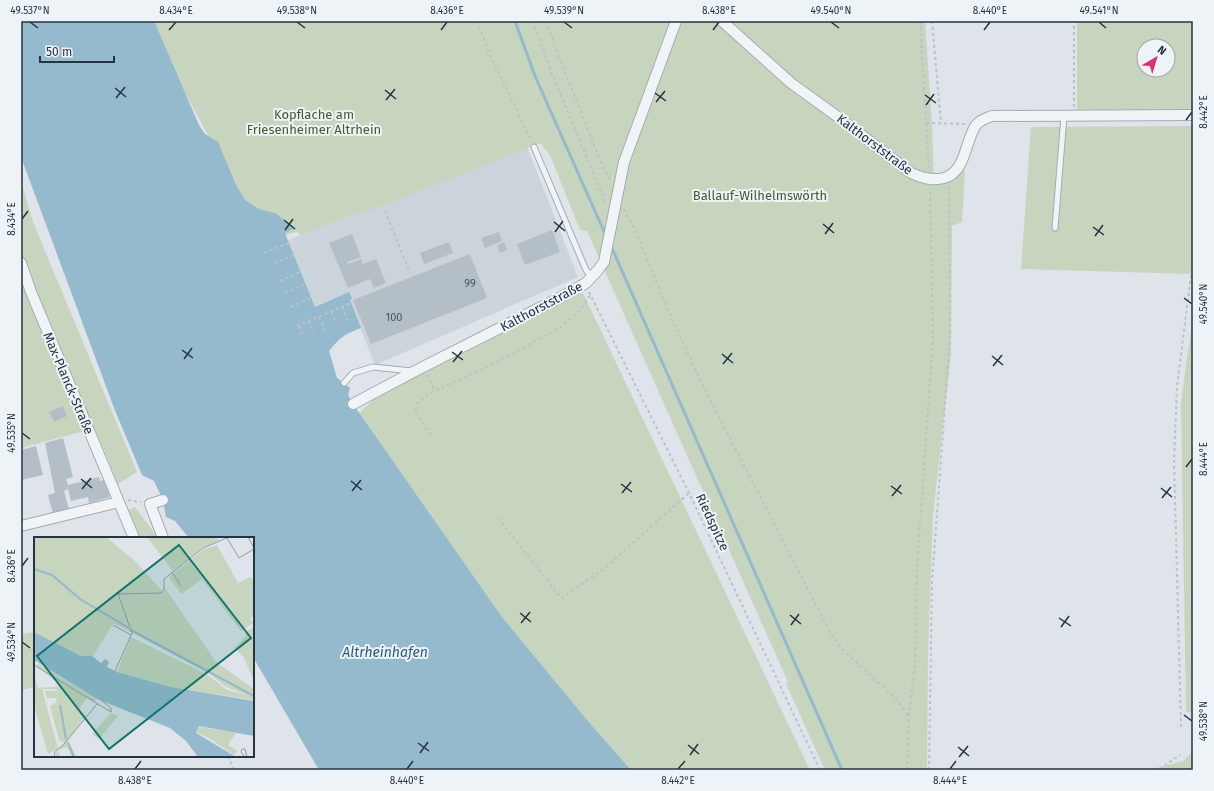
<svg xmlns="http://www.w3.org/2000/svg" width="1214" height="791" font-family="'Fira Sans',sans-serif">
<style>
.built{fill:#cbd4db}
.green{fill:#c7d4be;fill-rule:evenodd}
.water{fill:#95bacd}
.lines{fill:none;stroke-linecap:round;stroke-linejoin:round}
.stream{stroke:#95bacd;stroke-width:3}
.building{fill:#b4bec6}
.service-casing{stroke:#a3acb3;stroke-width:7}
.minor-casing{stroke:#a3acb3;stroke-width:12}
.path{stroke:#bcc2c8;stroke-width:2;stroke-dasharray:3 3;stroke-linecap:butt}
.service{stroke:#f1f4f7;stroke-width:5}
.minor{stroke:#f1f4f7;stroke-width:10}
.ticks{fill:none;stroke:#253441;stroke-width:1.5}
.labels{text-anchor:middle;stroke-width:4;stroke-linejoin:round;paint-order:stroke}
.number-label{font-size:11px;fill:#495662}
.park-label{font-size:13px;fill:#425e31;stroke:#edf3f6}
.street-label{font-size:13px;fill:#253441;stroke:#edf3f6}
.water-label{font-size:14px;font-style:italic;fill:#2b5c79;stroke:#edf3f6}
.inset-river{fill:none;stroke:#95bacd;stroke-width:2}
.inset-road{fill:none;stroke:#949ea6;stroke-width:1}
.view{fill:#0f766e;fill-opacity:0.15;stroke:#0f766e;stroke-width:2}
.inset-edge{fill:none;stroke:#253441;stroke-width:2}
.neatline{fill:none;stroke:#253441;stroke-width:1.5}
.ticks-label{font-size:10px;text-anchor:middle;fill:#253441}
</style>
<rect width="100%" height="100%" fill="#dee4e9"/>
<path class="built" d="M526,144L578,277L375,365L349,299V292L315,307L288,240Z"/>
<path class="green" d="M152,21H925L932,125L934,183L952,179L965,170L962,222L952,226L951,354L933,515L928,652L927,770H825L786,684L788,682L587,231L580,230L550,155L540,143L374,209L345,217L301,235L297,232L274,238L245,204L174,72Z
M1077,21H1193V112L1077,113ZM1144,46H1168V70H1144Z
M1193,126V274L1021,269L1031,127Z
M21,181L33,222L137,472L118,484L97,433L84,431L21,448Z
M582,291L810,770H631L587,720L502,617L359,413L383,391Z
M1193,315V712H1186L1181,403Z
M135,507L155,534L156,538H138L136,533L138,532L129,510Z
M35,632V687L21,690V634Z
M1193,751V770H1149L1183,761Z"/>
<path class="water" d="M21,21H154L199,125L205,134L218,142L236,185L245,200L259,209L277,214L293,229L285,233L315,307L349,292L352,298L350,300L361,328C346,333 339,338 329,351L337,378L350,388L348,395L353,404L502,617L587,720L631,770H319L253,657V538H189L175,521L166,517L163,500L154,481L142,475L114,408L21,157Z"/>
<g class="lines">
<path class="stream" d="M515,21L535,76L606,236
M611,246L842,770"/>
</g>
<path class="building" d="M552,230L560,252L525,265L517,244Z
M499,232L502,241L485,248L481,238Z
M352,234L361,257L347,262L348,264L361,259L363,264L376,259L386,283L374,288L370,279L348,288L329,243Z
M449,242L453,253L424,264L420,253Z
M504,242L507,250L500,253L497,245Z
M470,254L487,298L371,344L353,300Z
M63,406L67,416L54,422L49,412Z
M63,438L73,477L66,479L68,485L99,477L100,481L104,480L110,497L89,503L88,497L71,501L68,489L64,491L69,509L53,513L48,495L55,493L45,443Z
M36,446L43,475L21,480V450Z"/>
<g class="lines">
<g class="service-casing">
<path id="service" d="M534,147L586,270L592,277
M1055,228L1064,116
M344,383L353,373L373,367L412,371"/>
</g>
<g class="minor-casing">
<path id="minor" d="M722,21L791,83L838,117L911,173C922,178 932,181 944,178C966,172 965,141 976,125C980,120 987,118 992,116L1193,115
M21,263L31,292L134,538
M353,404L415,371L557,299L586,283L598,270L604,262L624,162L676,21
M163,500L150,504L163,538
M21,526L119,502"/>
</g>
<path class="path" d="M477,21L489,53L532,142
M533,21L550,69L605,201L607,200
M546,21L559,57L602,165L611,182
M920,21L929,170
M932,21L941,123
M1074,107V21
M926,123L965,124
M624,209L636,232L667,308L707,394L832,636L843,650L896,699L909,716
M385,211L410,273
M264,253L289,243
M274,263L294,255
M280,281L300,272
M589,292L689,493L820,770
M285,293L305,284
M291,307L311,298
M342,307L348,321
M331,312L336,322
M319,317L325,330
M309,321L314,333
M297,326L351,303
M299,326L304,337
M427,375L435,391
M431,435L415,411L417,404L428,394L493,364L561,327L581,309L590,295
M128,500L141,502
M498,518L561,598L604,569L689,493
M1181,727L1174,462L1177,387L1193,258
M228,756L234,770
M907,770L909,716L915,665L917,566L933,338L930,188
M929,770L932,581L950,337L949,186
M1161,770V768L1180,755"/>
<use href="#service" class="service"/>
<use href="#minor" class="minor"/>
</g>
<path class="ticks" d="M30,22L38,28M297,22L305,28M564,22L572,28M831,22L839,28M1099,22L1106,28M169,30L176,22M441,30L447,22M713,30L719,22M984,30L990,22M115,88L126,97M385,90L396,99M655,93L666,101M925,95L936,103M116,98L125,87M386,100L395,89M656,102L665,91M926,105L934,94M1186,120L1192,112M22,219L28,211M284,220L295,229M554,222L565,231M823,224L834,233M1093,227L1104,235M285,230L293,219M555,232L563,221M825,234L833,223M1095,236L1103,225M1184,298L1192,304M182,350L193,358M452,352L463,360M722,354L733,363M992,356L1003,365M184,359L192,348M453,362L462,351M723,364L732,353M993,366L1002,355M22,433L30,439M1186,467L1192,459M81,479L92,488M351,481L362,490M621,484L632,492M891,486L902,494M1161,488L1172,497M82,489L91,478M352,491L361,480M622,493L631,482M892,496L901,485M1162,498L1171,487M22,566L28,558M520,613L531,622M790,615L801,624M1059,618L1071,626M521,623L530,612M791,625L799,614M1061,627L1069,616M22,642L30,648M1184,715L1192,721M418,743L429,751M688,745L699,754M958,747L969,756M420,753L428,742M690,755L698,744M959,757L968,746M135,769L141,761M407,769L413,761M678,769L685,761M950,769L956,761"/>
<g class="labels">
<g class="number-label">
<text x="470" y="287">99</text>
<text x="394" y="321">100</text>
</g>
<g class="park-label">
<text x="314" y="119">Kopflache am<tspan x="314" dy="15">Friesenheimer Altrhein</tspan></text>
<text x="760" y="200">Ballauf-Wilhelmswörth</text>
</g>
<g class="street-label">
<text transform="translate(875 144) rotate(37)" y="5">Kalthorststraße</text>
<text transform="translate(541 306) rotate(-28)" y="5">Kalthorststraße</text>
<text transform="translate(69 383) rotate(67)" y="5">Max-Planck-Straße</text>
<text transform="translate(713 522) rotate(65)" y="5">Riedspitze</text>
</g>
<g class="water-label">
<text x="385" y="657">Altrheinhafen</text>
</g>
</g>
<g transform="translate(34 537)">
<rect width="220" height="220" fill="#dee4e9"/>
<path d="M0,0H72L101,24L129,55L131,51L182,125L220,152V163L137,150L83,135L97,100L174,138L193,153L216,159L192,150L176,137L81,87H79L57,122L30,112L0,95ZM113,0H182L185,4L169,10L139,34ZM183,8L204,46L216,40L220,43V78L216,81L219,86L207,94L168,42L147,57L135,40L169,13ZM218,91L220,92V144L210,121L201,111L211,100L212,95ZM5,127L62,162L61,165L53,161L44,173L52,179L34,203L42,220H38L33,210L24,213L26,220H21L24,212L14,217L0,168V138L4,151L28,149L1,128ZM8,152H23V154H11L13,161H22L23,165L16,169L25,203L31,206L24,212ZM77,176L84,179L65,202L58,197ZM167,190L202,196L194,208L203,214L200,218L175,201L163,196L164,191Z" fill="#c7d4be" fill-rule="evenodd"/>
<path d="M0,95L47,119H58L67,126L71,122L75,125L73,130L83,135L137,150L220,164V199L165,189L162,196L202,220H164L152,204L136,191L63,162L0,123Z" fill="#95bacd"/>
<path class="inset-river" d="M0,32L18,38L46,62L95,91M97,93L220,159M26,168L32,202M34,206L40,220"/>
<path class="inset-road" d="M214,0L220,11M193,1L205,21L220,12M138,35L147,49M79,88L97,98M0,128L77,175M81,134L98,96L84,57L127,56L130,52V42L169,11L195,0M67,163L77,171V175M20,220L21,215L31,206L63,167M211,220L207,215L208,212H211L213,220"/>
<path class="view" d="M145,8L217,101L75,212L3,119Z"/>
<rect width="220" height="220" class="inset-edge"/>
</g>
<rect width="1214" height="791" fill="none" stroke="#edf3f6" stroke-width="44"/>
<g transform="translate(1156 58) rotate(38)"><circle r="19" fill="#edf3f6" stroke="#9da7ae"/>
<path d="M0-3L7 15L0 10L-7 15Z" fill="#db356b"/>
<text y="-6" font-size="11" font-weight="bold" text-anchor="middle" fill="#253441">N</text>
</g>
<path d="M40 56v6h74v-6" fill="none" stroke="#253441" stroke-width="2"/>
<text x="46" y="56" font-size="12" fill="#253441" stroke="#edf3f6" stroke-width="3" paint-order="stroke">50 m</text>
<rect x="22" y="22" width="1170" height="747" class="neatline"/>
<g class="ticks-label">
<text x="30" y="14">49.537°N</text>
<text x="176" y="14">8.434°E</text>
<text x="297" y="14">49.538°N</text>
<text x="447" y="14">8.436°E</text>
<text x="564" y="14">49.539°N</text>
<text x="719" y="14">8.438°E</text>
<text x="831" y="14">49.540°N</text>
<text x="990" y="14">8.440°E</text>
<text x="1099" y="14">49.541°N</text>
<text transform="translate(1203 112) rotate(-90)" y="4">8.442°E</text>
<text transform="translate(11 219) rotate(-90)" y="4">8.434°E</text>
<text transform="translate(1203 304) rotate(-90)" y="4">49.540°N</text>
<text transform="translate(11 433) rotate(-90)" y="4">49.535°N</text>
<text transform="translate(1203 459) rotate(-90)" y="4">8.444°E</text>
<text transform="translate(11 566) rotate(-90)" y="4">8.436°E</text>
<text transform="translate(11 642) rotate(-90)" y="4">49.534°N</text>
<text transform="translate(1203 721) rotate(-90)" y="4">49.538°N</text>
<text x="135" y="784">8.438°E</text>
<text x="407" y="784">8.440°E</text>
<text x="678" y="784">8.442°E</text>
<text x="950" y="784">8.444°E</text>
</g>
</svg>
